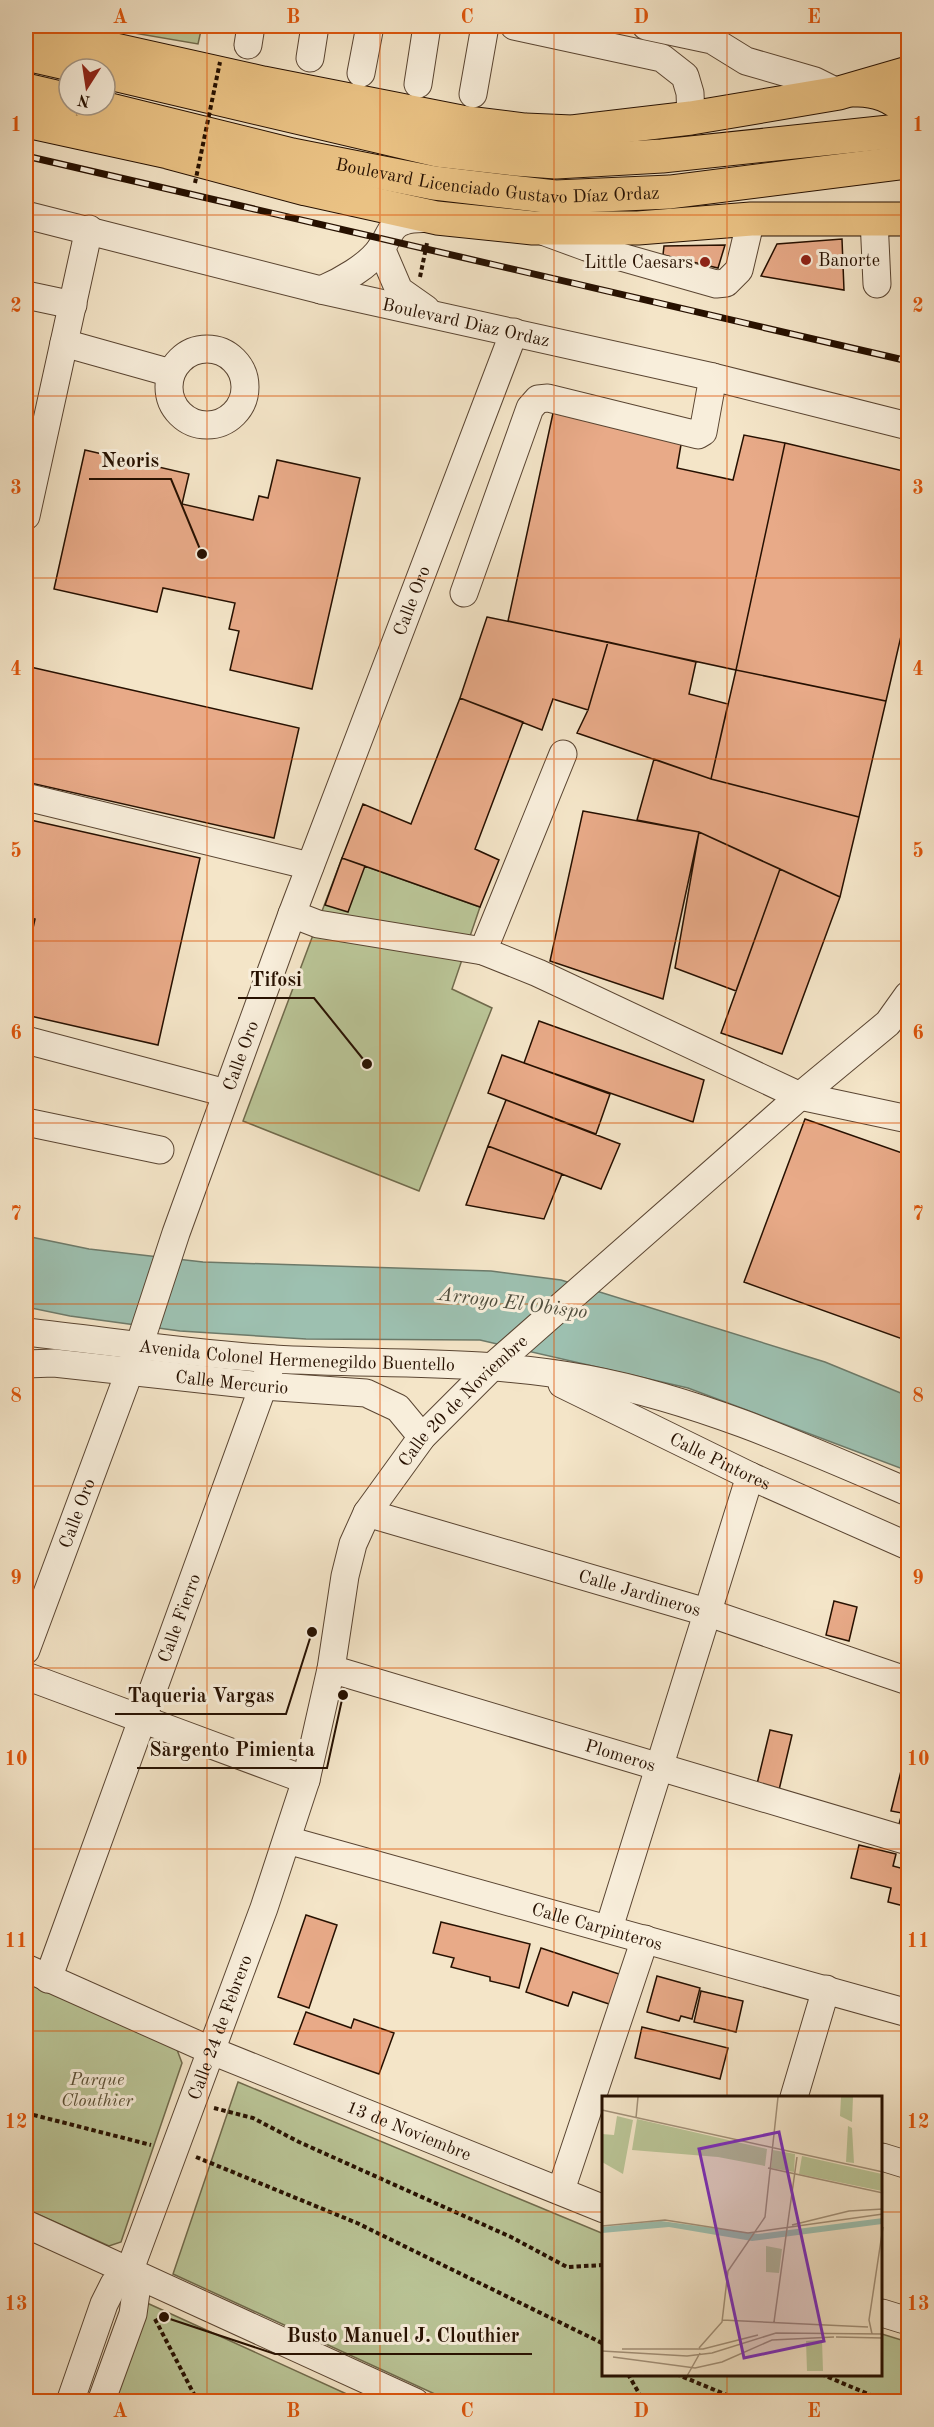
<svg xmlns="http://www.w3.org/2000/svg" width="934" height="2427" font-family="'Old Standard TT',serif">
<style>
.green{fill:#bac597;stroke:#706a4c;stroke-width:1.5}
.water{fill:#9dc0b0;stroke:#6d7a6a;stroke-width:1.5}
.building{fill:#e8aa88;stroke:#261000;stroke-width:1.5}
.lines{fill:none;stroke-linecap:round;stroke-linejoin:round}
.minor-casing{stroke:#5a4532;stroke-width:29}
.major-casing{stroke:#261000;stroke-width:35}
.path{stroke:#261000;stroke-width:4;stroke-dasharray:4.5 3;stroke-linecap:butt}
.minor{stroke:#f8eedb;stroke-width:27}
.major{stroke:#eac284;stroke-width:33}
.rail-casing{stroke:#261000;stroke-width:7}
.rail{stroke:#f8eedb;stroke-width:4.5;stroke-dasharray:14;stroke-linecap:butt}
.path-bridge{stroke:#261000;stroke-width:4;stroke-dasharray:4.5 3;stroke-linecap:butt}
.grid{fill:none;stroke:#de550b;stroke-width:1.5;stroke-opacity:0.55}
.poi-dot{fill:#8f2418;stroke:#f8eedb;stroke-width:2}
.labels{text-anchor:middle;stroke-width:6;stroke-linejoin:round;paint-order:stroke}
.street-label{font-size:18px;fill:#261000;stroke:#f8eedb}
.poi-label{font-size:18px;fill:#261000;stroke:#f8eedb;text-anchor:start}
.park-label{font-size:18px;font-style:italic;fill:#5a4f35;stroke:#f8eedb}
.water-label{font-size:20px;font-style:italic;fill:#504e3e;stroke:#f8eedb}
.inset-road{fill:none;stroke:#a29078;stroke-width:1.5}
.view{fill:#7b2cbf;fill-opacity:0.15;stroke:#7b2cbf;stroke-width:3}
.inset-edge{fill:none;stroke:#261000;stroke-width:3}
.leader{fill:none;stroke:#261000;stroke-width:2}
.callout-dot{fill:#261000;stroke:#f8eedb;stroke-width:2}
.callout-label{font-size:20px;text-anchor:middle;font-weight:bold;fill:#261000;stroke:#f8eedb;stroke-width:6;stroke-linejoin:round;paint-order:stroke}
.neatline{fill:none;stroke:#de550b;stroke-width:2}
.grid-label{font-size:20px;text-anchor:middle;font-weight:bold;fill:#de550b}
</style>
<rect width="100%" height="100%" fill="#f4e5c8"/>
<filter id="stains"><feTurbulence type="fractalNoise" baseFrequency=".00333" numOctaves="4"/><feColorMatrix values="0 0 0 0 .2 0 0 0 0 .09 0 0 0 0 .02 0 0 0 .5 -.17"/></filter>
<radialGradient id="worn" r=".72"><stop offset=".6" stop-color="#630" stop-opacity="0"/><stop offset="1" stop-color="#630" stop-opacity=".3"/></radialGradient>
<path class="green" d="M93,26H202L198,44Z
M342,858L480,907L452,989L492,1008L419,1191L243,1121Z
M26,1978L176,2047L182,2063L121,2242L109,2246L26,2209Z
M238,2082L604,2234V2374H882V2334L908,2342V2401H450L173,2274Z
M147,2303L362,2401L114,2402Z"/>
<path class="water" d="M26,1236L89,1249L203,1262L491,1271L561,1280L825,1362L908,1396V1471L688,1388L480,1340L306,1339L180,1331L70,1316L26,1307Z"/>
<path class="building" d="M842,239L844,290L761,276L777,244Z
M725,245L718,268L663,255L664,246Z
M555,404L683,433L677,468L733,480L744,435L785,443L736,670L508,621Z
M785,443L908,472V606L886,701L736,670Z
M85,450L189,474L182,504L253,520L259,496L268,498L277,460L360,478L312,689L230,670L239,631L229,629L235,603L163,588L157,612L54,589Z
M487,617L608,642L588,710L553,699L542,730L460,698Z
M608,642L696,662L689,694L728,704L711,779L577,733L588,710Z
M26,666L299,728L274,838L26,782Z
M736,670L886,701L859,817L711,779Z
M460,698L523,722L475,849L499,860L480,907L342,858L363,804L411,824Z
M654,759L711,779L859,817L840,897L699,832L637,820Z
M583,811L699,832L663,999L550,961Z
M26,819L200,858L158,1045L26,1015V960L35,919L26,917Z
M699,832L780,869L736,991L675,968Z
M342,858L365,866L348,912L325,905Z
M780,869L840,897L782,1054L721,1033Z
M539,1021L704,1080L693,1122L524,1063Z
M502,1055L610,1094L596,1134L488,1093Z
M506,1100L620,1144L601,1189L488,1146Z
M805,1119L908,1155V1341L744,1282Z
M488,1146L562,1174L544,1219L466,1205Z
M834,1601L857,1607L849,1641L826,1635Z
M770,1730L792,1735L779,1790L757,1784Z
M904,1759L908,1760V1830L898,1828L902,1813L891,1811Z
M859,1845L896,1854L893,1866L908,1870V1888L904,1906L888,1902L891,1888L851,1878Z
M306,1915L337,1925L309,2008L278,1997Z
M441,1922L530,1944L519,1988L490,1981V1977L451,1967L454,1958L433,1953Z
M541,1948L622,1975L612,2005L573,1992L568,2006L526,1992Z
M657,1976L700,1988L692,2019L681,2016L679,2021L647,2012Z
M701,1991L743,2001L736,2032L694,2022Z
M306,2012L351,2028L354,2019L394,2033L379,2074L294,2044Z
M642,2027L728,2048L720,2079L635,2058Z"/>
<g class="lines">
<g class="minor-casing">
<g id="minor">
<path d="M514,26L662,58L685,76L690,93L691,118"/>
<path d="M646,26L712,40L746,61L815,81L839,93"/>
<path d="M248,45L251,26"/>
<path d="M310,58L315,26"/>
<path d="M361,73L370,26"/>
<path d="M418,84L427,26"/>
<path d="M473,94L485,26"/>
<path id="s1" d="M26,215L321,290L713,377L908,426"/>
<path d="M874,219L877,284"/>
<path d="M545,232L586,247L716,284L726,283L739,270L751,219"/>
<path d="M381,248L399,290L426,309"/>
<path d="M321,290C340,282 369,266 381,248C389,238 390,225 404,221C412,218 424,219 432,218"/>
<path d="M26,295L73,305"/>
<path d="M64,343L171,373"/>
<circle cx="207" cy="387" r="38"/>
<path d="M26,516L89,229"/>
<path d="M464,593L530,408L538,399L548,398L698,435L703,432L713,377"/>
<path d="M563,754L483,951L538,973L800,1096L908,1119"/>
<path d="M26,797L310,866"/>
<path d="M292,914L318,924L483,951"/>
<path d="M26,1040L226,1093"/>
<path d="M26,1122L160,1150"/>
<path id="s2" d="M26,1332C108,1341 191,1354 274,1359C378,1365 484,1359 587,1379C699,1400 804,1447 908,1492"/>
<path id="s3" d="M26,1364L54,1363L263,1386L366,1393L398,1408L422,1437"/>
<path id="s4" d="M562,1384L750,1476L908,1546"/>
<path id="s5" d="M367,1513L706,1612L908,1681"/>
<path id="s6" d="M26,1650L139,1346L176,1233L292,914L514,332"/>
<path id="s7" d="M331,1669L908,1841"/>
<path d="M26,1676L306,1780"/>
<path id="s8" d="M287,1840L908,2013"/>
<path d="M609,1928L750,1476"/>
<path id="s9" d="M26,1968L212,2051L604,2209"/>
<path id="s10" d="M48,1979L273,1359"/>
<path d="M794,2097L826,1989"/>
<path d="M882,2157L908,2165"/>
<path d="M561,2190L645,1939"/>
<path d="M26,2224L415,2402"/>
<path id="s11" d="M129,2272L264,1908L306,1780L331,1669L345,1576L353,1544L367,1513L422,1437L492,1367L800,1096L888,1023L908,995"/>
<path d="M882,2313L908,2321"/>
<path d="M70,2402L104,2304L114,2284L129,2272"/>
<path d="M101,2402L133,2314L136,2292L129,2272"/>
</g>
</g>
<g class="major-casing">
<g id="major">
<path d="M26,30L263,83L461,122L525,130L572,132L691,118L839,93L908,73"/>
<path d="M26,54L92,69"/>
<path d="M105,72L437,150L515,159L556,162L662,156L908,130"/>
<path d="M26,90L69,100"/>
<path d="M854,90C874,89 895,96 908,112"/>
<path id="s12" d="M90,105L292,155L434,183L555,197L670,192L908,162"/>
<path d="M26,121L168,152L306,189L437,218L533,228H638L751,219H908"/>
</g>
</g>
<path class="path" d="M420,277L427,243
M214,2108L253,2118L299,2142L511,2237L567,2267L604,2265
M26,2113L151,2145
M196,2157L357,2223L604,2344
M155,2319L198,2402
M628,2374L644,2402
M676,2374L744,2402
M821,2374L887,2402"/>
<use href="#minor" class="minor"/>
<use href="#major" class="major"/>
<g class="rail-casing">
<path id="rail" d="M26,156L908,361"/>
</g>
<use href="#rail" class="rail"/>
<path class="path-bridge" d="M195,183L220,62"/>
</g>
<path class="grid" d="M207,26V2402M380,26V2402M554,26V2402M727,26V2097M26,215H908M26,396H908M26,578H908M26,759H908M26,941H908M26,1123H908M26,1304H908M26,1486H908M26,1668H908M26,1849H908M26,2031H908M26,2212H604M882,2212H908M727,2374V2402"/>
<g class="poi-dot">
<circle cx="806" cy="260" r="6"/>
<circle cx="705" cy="262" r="6"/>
</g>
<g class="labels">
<g class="street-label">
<text dy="6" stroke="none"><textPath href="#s12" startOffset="416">Boulevard Licenciado Gustavo Díaz Ordaz</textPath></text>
<text dy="6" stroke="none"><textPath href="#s1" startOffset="453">Boulevard Diaz Ordaz</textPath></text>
<text dy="6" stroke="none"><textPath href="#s6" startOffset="1118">Calle Oro</textPath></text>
<text dy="6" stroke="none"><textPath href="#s6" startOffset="632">Calle Oro</textPath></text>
<text dy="6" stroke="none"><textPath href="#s2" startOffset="272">Avenida Colonel Hermenegildo Buentello</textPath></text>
<text dy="6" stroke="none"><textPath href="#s3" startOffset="207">Calle Mercurio</textPath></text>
<text dy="6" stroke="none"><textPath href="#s11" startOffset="946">Calle 20 de Noviembre</textPath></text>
<text dy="6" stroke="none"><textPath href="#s4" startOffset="176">Calle Pintores</textPath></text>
<text dy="6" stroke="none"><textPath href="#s6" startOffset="146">Calle Oro</textPath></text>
<text dy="6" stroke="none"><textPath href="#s5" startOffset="284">Calle Jardineros</textPath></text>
<text dy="6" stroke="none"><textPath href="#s10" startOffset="384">Calle Fierro</textPath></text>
<text dy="6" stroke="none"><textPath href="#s7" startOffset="302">Plomeros</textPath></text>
<text dy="6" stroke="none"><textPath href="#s8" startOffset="322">Calle Carpinteros</textPath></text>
<text dy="6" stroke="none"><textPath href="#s11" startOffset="261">Calle 24 de Febrero</textPath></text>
<text dy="6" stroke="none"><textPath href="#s9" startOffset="416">13 de Noviembre</textPath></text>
</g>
<g class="poi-label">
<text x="818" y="266">Banorte</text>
<text x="693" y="268" text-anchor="end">Little Caesars</text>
</g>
<g class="park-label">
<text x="97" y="2085">Parque<tspan x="97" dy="21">Clouthier</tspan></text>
</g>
<g class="water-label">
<text transform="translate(513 1302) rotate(7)" y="7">Arroyo El Obispo</text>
</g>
</g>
<g transform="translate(602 2096)">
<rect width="280" height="280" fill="#f4e5c8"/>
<path d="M239,1H251L250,26L238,20ZM15,20L31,24L21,78L0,66V38L12,39ZM35,23L165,53L163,70L116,61L30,54ZM246,30L250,32L252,67L244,66ZM171,54L193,58L192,76L169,72ZM200,60L280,78V95L197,78ZM164,150L180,153L177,177L164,176ZM220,244L221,275H205L204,245Z" fill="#bac597"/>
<path d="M281,122L280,128L150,145L67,131L0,137V131L59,125L156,138Z" fill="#9dc0b0"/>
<path class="inset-road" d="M0,14L281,76M34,22L36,1M166,72L281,97M190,129L247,115L281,113M0,130L63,124L146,137L281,118M120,224L266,231M172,226L195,61M270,238L267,224L281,131M234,241L281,242M97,252L120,226L126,175L163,121L176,1M20,253H101L156,239M0,255L85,260L110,257L174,237L281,238M11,261L93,272L120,266L170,244L232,241M85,280L98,257"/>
<path class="view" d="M177,36L222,245L142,262L97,53Z"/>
<rect width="280" height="280" class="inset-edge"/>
</g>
<path class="leader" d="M202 554L171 479H89M367 1064L314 998H238M312 1632L286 1714H115M343 1695L327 1768H137M164 2317L275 2354H532"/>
<g class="callout-dot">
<circle cx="202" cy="554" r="6"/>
<circle cx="367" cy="1064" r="6"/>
<circle cx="312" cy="1632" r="6"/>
<circle cx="343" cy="1695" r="6"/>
<circle cx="164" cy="2317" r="6"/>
</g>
<g class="callout-label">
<text x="130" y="467">Neoris</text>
<text x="276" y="986">Tifosi</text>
<text x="201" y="1702">Taqueria Vargas</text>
<text x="232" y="1756">Sargento Pimienta</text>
<text x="403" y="2342">Busto Manuel J. Clouthier</text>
</g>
<rect width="934" height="2427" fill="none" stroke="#f4e5c8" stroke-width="66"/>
<g transform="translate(87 87) rotate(192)"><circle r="28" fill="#f8eedb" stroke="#a49583" stroke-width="1.5"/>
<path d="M0-4.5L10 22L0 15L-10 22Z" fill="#8f2418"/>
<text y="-9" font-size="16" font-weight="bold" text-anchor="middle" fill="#261000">N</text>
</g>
<rect x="33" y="33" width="868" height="2361" class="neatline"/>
<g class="grid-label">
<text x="120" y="23">A</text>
<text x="293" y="23">B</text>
<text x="467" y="23">C</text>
<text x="641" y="23">D</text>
<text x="814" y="23">E</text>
<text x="16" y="131">1</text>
<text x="918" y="131">1</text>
<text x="16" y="312">2</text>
<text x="918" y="312">2</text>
<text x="16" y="494">3</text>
<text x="918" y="494">3</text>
<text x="16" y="675">4</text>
<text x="918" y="675">4</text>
<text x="16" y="857">5</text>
<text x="918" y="857">5</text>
<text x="16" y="1039">6</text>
<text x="918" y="1039">6</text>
<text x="16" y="1220">7</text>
<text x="918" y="1220">7</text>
<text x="16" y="1402">8</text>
<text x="918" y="1402">8</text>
<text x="16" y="1584">9</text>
<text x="918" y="1584">9</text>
<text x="16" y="1765">10</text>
<text x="918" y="1765">10</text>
<text x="16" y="1947">11</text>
<text x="918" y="1947">11</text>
<text x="16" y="2128">12</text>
<text x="918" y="2128">12</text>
<text x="16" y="2310">13</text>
<text x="918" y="2310">13</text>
<text x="120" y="2417">A</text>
<text x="293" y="2417">B</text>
<text x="467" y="2417">C</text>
<text x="641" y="2417">D</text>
<text x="814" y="2417">E</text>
</g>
<rect width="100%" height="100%" filter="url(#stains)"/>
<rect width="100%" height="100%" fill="url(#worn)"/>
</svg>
